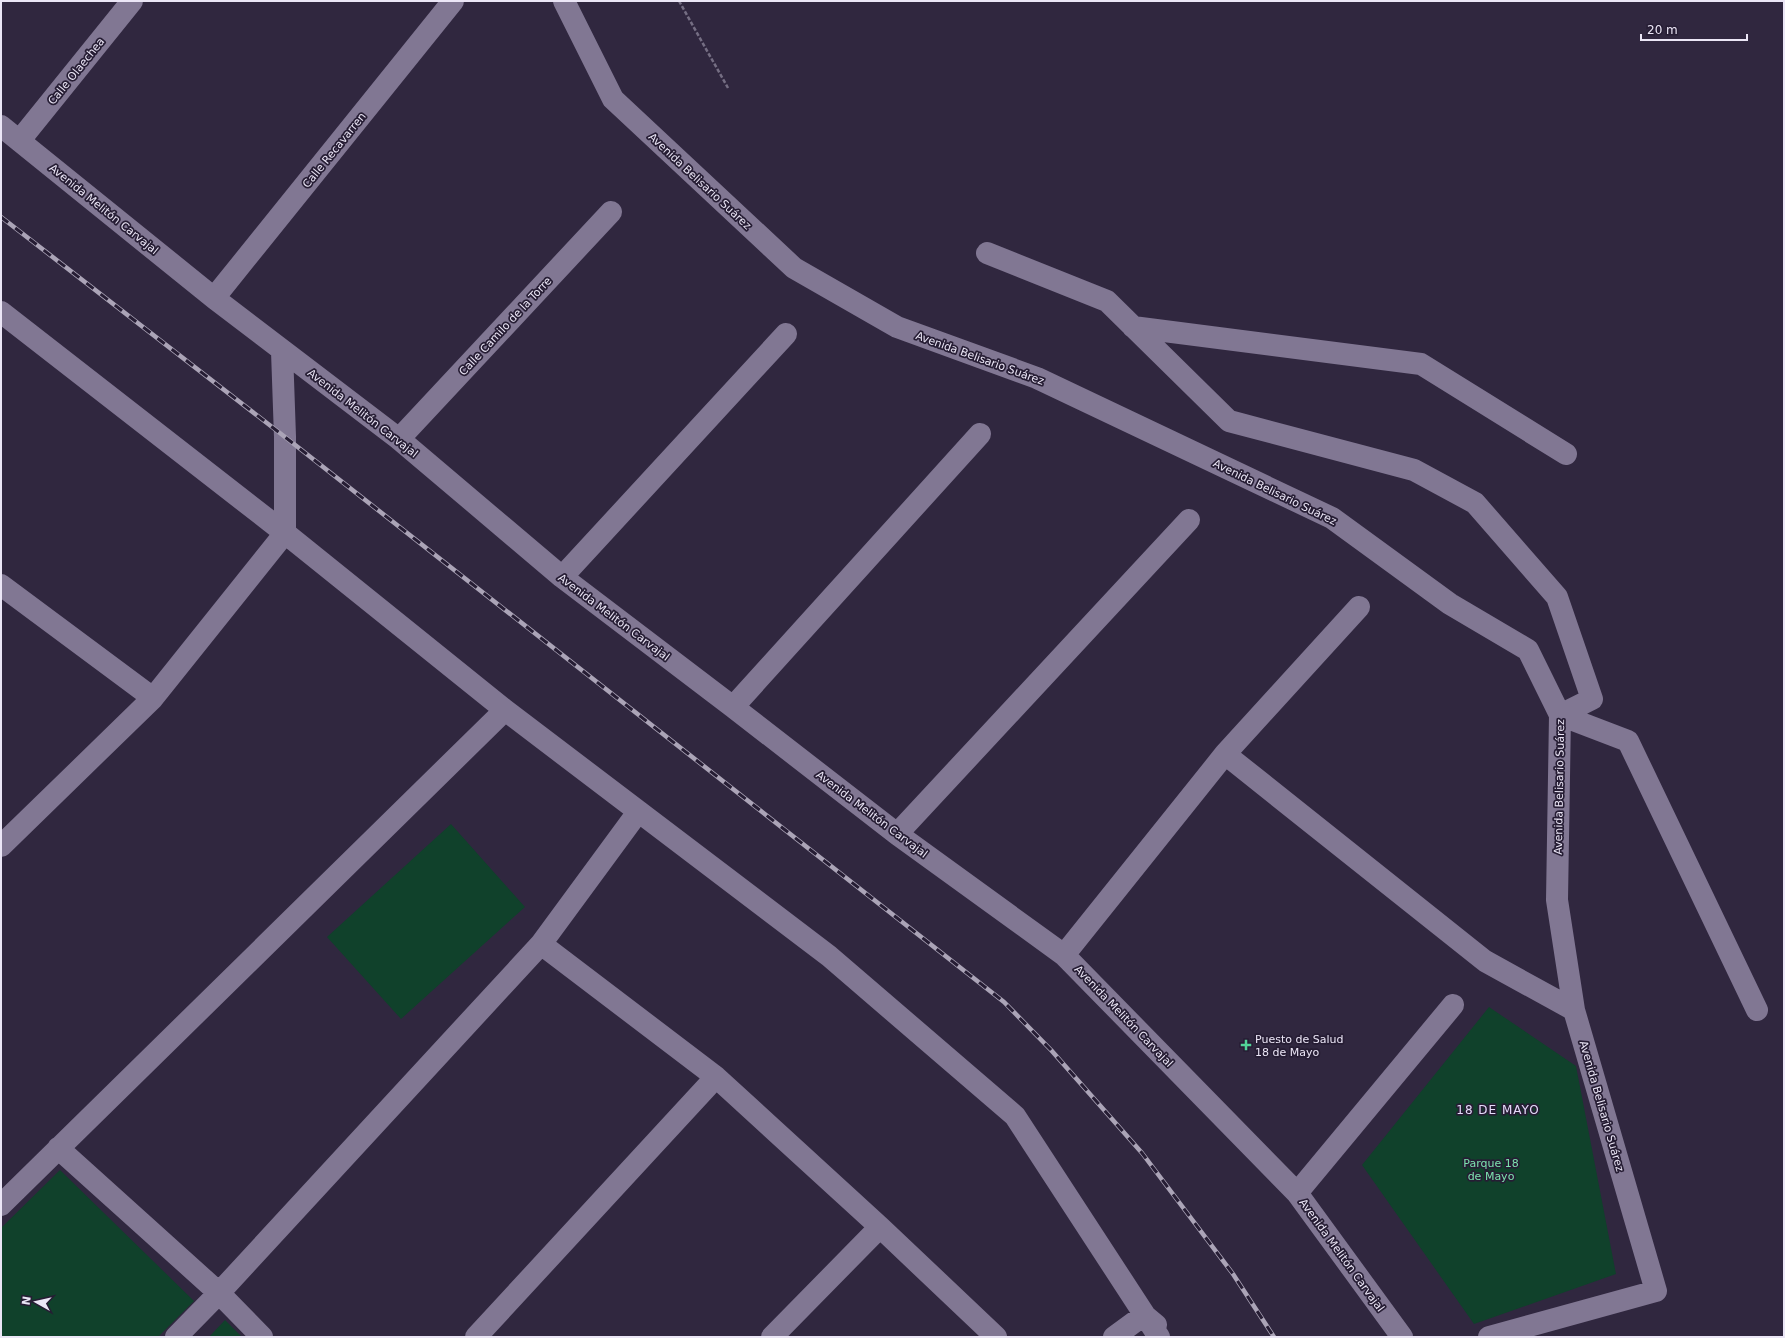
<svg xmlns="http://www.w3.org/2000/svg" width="1785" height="1338" font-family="'DejaVu Sans',sans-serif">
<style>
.green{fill:#10412b}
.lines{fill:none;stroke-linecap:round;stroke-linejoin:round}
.path{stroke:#756e83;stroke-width:2.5;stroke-dasharray:4 2;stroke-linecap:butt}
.minor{stroke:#817793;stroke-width:22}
.rail-casing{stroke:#aba4b7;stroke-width:4.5}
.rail{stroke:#261d34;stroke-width:3;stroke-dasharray:9;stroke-linecap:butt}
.poi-dot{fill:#52d397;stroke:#261d34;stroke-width:1.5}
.labels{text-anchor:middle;stroke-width:3.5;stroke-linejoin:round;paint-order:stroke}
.street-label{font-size:11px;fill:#ebe6f6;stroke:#261d34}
.poi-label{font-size:11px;fill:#ebe6f6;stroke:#261d34;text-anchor:start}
.park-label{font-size:11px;fill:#7de3af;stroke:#261d34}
.neighbourhood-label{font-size:12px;letter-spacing:1px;fill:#e5dbfa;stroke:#261d34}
</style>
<rect width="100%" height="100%" fill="#30273f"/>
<path class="green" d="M451,824L525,907L401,1019L327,937Z
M1489,1007L1576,1066L1616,1274L1474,1324L1362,1165Z
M60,1170L194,1301L158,1337H1V1228Z
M225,1320L242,1337H209Z"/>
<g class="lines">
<path class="path" d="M679,1L728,88"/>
<path class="minor" d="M564,1L613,99L794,268L897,327L1037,378L1332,518L1450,604L1528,650L1560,715L1557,900L1574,1010L1656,1291L1489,1337
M1,126L214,298L399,439L562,577L733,707L897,834L1064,955L1297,1193L1402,1337
M20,140L132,1
M987,253L1107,301L1229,421L1414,470L1475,503L1557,597L1592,699L1560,715
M214,298L453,1
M1,312L285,533L505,710L829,956L1015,1116L1159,1337
M1133,327L1421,364L1566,454
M282,351L285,437V533
M399,439L611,212
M562,577L786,334
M1,585L153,698
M733,707L980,434
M1560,715L1628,741L1757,1010
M1225,754L1485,961L1574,1010
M897,834L1189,520
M1,846L153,698L285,533
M541,944L716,1077L880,1227L996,1337
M1064,955L1225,754L1359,607
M58,1148L219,1293L262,1337
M1297,1193L1453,1005
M1,1205L505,710
M176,1337L219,1293L541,944L638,812
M476,1337L716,1077
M772,1337L880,1227
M1114,1337L1144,1315L1156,1325"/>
<g class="rail-casing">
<path id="rail" d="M1,217L285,437L1004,1002L1051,1050L1142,1153L1233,1274L1274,1337"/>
</g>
<use href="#rail" class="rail"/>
</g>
<path class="poi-dot" d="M1244 1039h4v4h4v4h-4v4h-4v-4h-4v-4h4z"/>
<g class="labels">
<g class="street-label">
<text transform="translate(76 71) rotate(-51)" y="4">Calle Olaechea</text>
<text transform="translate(334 150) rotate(-51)" y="4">Calle Recavarren</text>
<text transform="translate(700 181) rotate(43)" y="4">Avenida Belisario Suárez</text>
<text transform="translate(104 209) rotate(39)" y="4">Avenida Melitón Carvajal</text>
<text transform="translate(505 326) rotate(-47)" y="4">Calle Camilo de la Torre</text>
<text transform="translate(980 358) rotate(20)" y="4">Avenida Belisario Suárez</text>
<text transform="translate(363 413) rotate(38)" y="4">Avenida Melitón Carvajal</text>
<text transform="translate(1275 492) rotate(26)" y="4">Avenida Belisario Suárez</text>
<text transform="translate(614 617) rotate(37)" y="4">Avenida Melitón Carvajal</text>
<text transform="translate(1559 787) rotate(-89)" y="4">Avenida Belisario Suárez</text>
<text transform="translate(872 814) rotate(37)" y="4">Avenida Melitón Carvajal</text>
<text transform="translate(1124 1016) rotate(46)" y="4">Avenida Melitón Carvajal</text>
<text transform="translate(1602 1106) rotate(74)" y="4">Avenida Belisario Suárez</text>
<text transform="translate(1342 1255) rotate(54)" y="4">Avenida Melitón Carvajal</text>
</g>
<g class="poi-label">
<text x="1255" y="1043">Puesto de Salud<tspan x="1255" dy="13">18 de Mayo</tspan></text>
</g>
<g class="park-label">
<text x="1491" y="1167">Parque 18<tspan x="1491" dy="13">de Mayo</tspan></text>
</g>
<g class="neighbourhood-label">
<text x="1498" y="1114">18 DE MAYO</text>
</g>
</g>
<rect width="1785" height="1338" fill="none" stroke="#ebe6f6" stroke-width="4"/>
<g transform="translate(36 1302) rotate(278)" stroke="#261d34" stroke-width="3" paint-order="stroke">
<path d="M0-3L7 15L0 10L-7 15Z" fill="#ebe6f6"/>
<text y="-6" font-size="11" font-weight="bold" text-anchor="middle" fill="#ebe6f6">N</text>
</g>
<path d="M1641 34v6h106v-6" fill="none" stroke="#ebe6f6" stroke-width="2"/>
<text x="1647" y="34" font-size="12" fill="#ebe6f6" stroke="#261d34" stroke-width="3" paint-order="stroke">20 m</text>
</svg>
